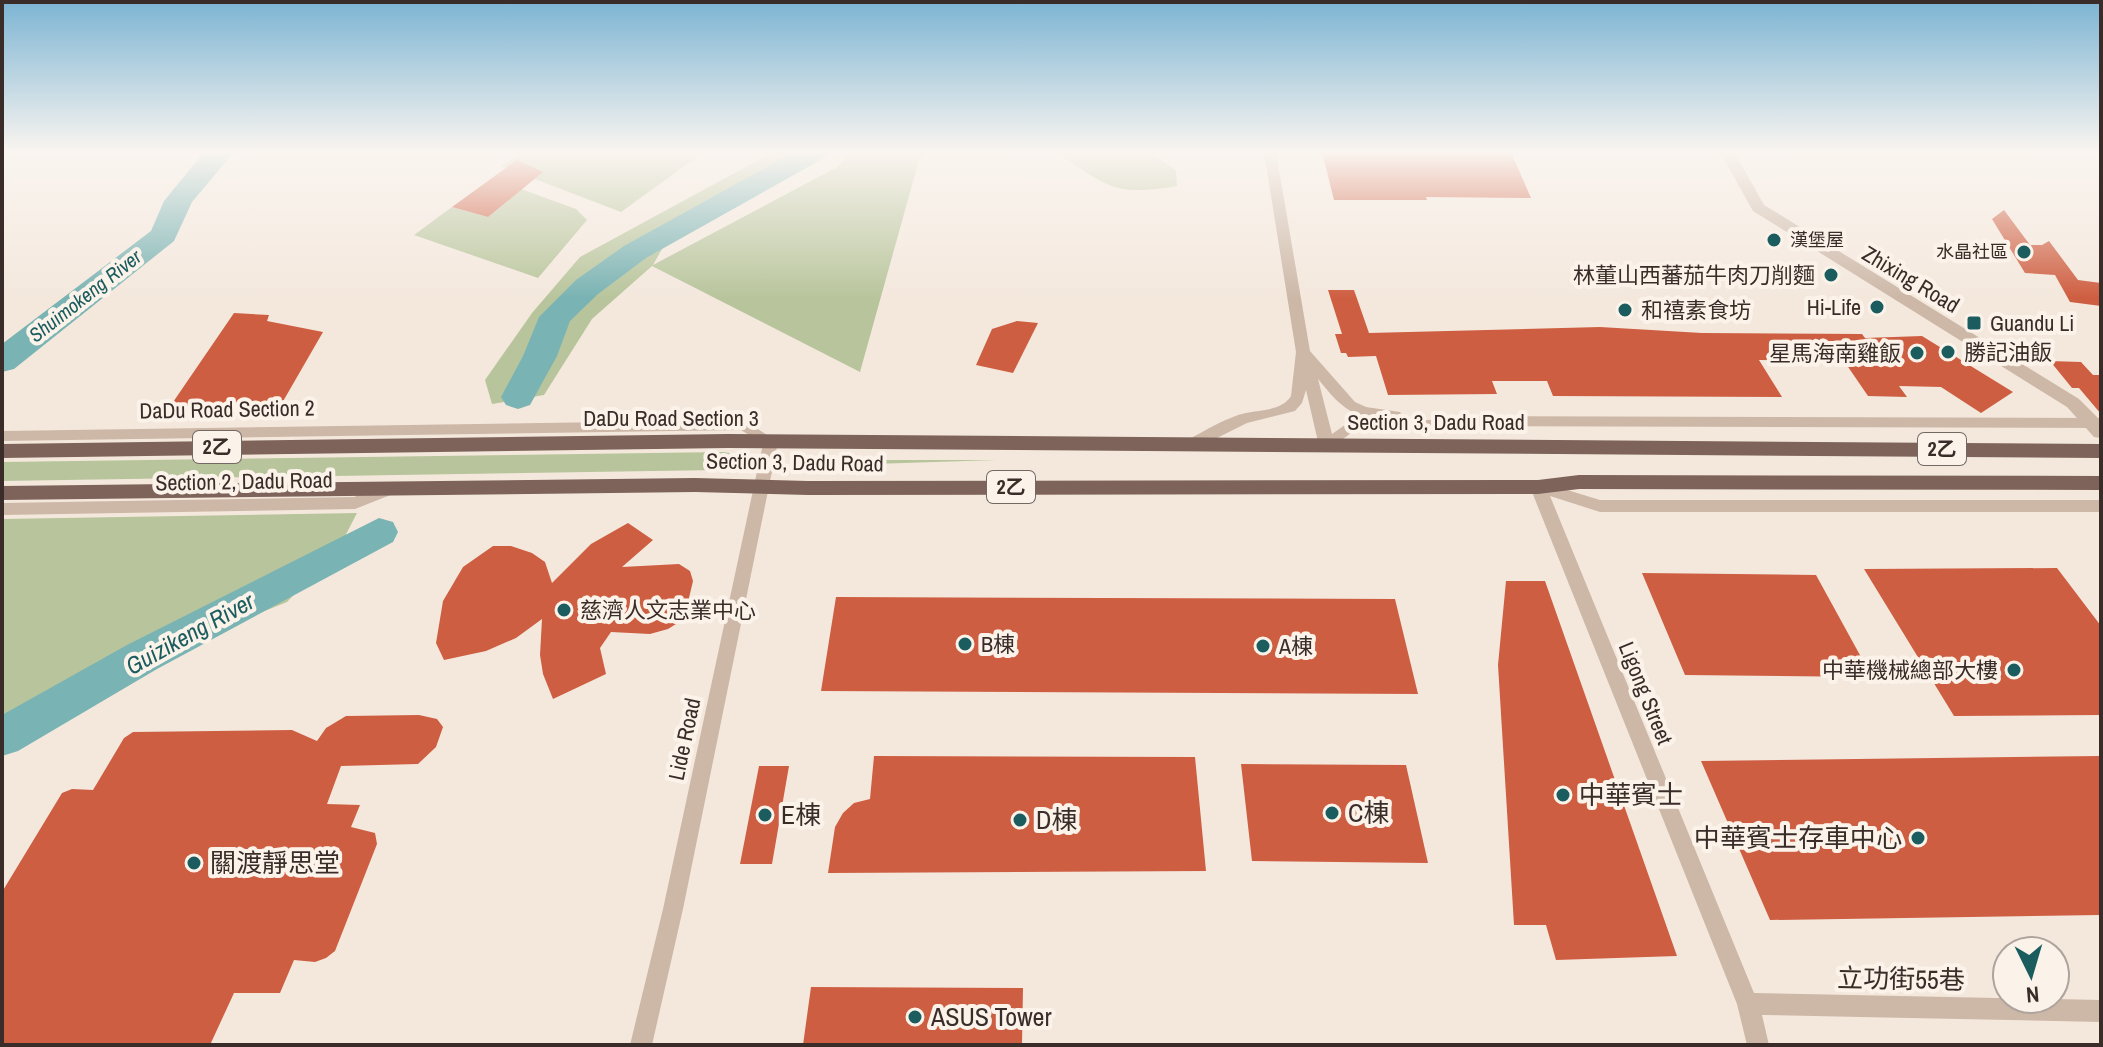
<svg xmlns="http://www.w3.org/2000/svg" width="2103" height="1047" font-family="'Archivo Narrow','Noto Sans TC',sans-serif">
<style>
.green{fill:#b8c59c}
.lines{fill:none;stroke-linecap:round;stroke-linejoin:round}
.river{fill:#7ab3b3;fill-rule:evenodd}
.building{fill:#ce5e41}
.minor{fill:#cdb8a8;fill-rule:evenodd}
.tertiary{fill:#cdb8a8;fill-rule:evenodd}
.primary{fill:#7d6359;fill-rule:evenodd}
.poi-dot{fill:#1b5c5e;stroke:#fbf3ea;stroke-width:3}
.labels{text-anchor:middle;stroke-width:8;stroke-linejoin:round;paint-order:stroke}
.far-poi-label{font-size:18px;fill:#3a2d29;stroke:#fbf3ea;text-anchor:start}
.far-water-label{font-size:20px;font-style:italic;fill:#1b5c5e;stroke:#fbf3ea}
.shield{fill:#fbf3ea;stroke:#746863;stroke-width:2}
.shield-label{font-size:20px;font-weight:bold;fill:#3a2d29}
.poi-label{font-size:22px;fill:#3a2d29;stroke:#fbf3ea;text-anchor:start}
.street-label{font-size:22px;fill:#3a2d29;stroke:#fbf3ea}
.water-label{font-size:24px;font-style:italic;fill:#1b5c5e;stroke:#fbf3ea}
.near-poi-label{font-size:26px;fill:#3a2d29;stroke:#fbf3ea;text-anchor:start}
.near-street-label{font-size:26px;fill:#3a2d29;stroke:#fbf3ea}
</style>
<rect width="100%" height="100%" fill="#f4e8dd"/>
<path class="green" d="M526,152H704L621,212L501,166Z
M773,152H806L784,167L679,219L653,265L837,167L853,152H926L919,160L860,372L652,266L592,319L544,395L492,404L485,380L532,313L580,257Z
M1056,152H1148L1176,170L1177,186C1113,197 1107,186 1056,152Z
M521,189L576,209L587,220L538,278L414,235L452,207L488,217Z
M723,452L730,453L727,468L720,470L2,481V462Z
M818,460H997L811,466Z
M357,513L339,548L287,602L199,637L88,674L2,725V519Z"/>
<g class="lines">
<path class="river" d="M204,152H234L192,202L174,241L14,369L2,372V344L151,231L164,201Z
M794,152H828L824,158L646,258L598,294L570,321L557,356L530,405L518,409L506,405L501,397L523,356L539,317L576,280L624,246Z
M379,518L393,522L398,532L393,542L157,669L18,751L2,756V715L127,645Z"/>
</g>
<path class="building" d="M1322,152H1511L1531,198L1426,197L1427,200H1334Z
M517,160L543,172L488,217L452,207Z
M2004,210L2030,245H2042L2049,241L2078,280L2101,283V306L2070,302L2055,275L2025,273L1992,219Z
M1328,290H1354L1369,333L1600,327L1702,333L1862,334L1865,338L1922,336L2013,392L1981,413L1941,387L1899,386L1907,397L1868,396L1844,361L1759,360L1782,397L1553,396L1547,381H1492L1497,394L1388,395L1376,356L1348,357L1346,353H1341L1335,334H1342Z
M234,313L269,315L267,321L323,332L278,410L237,406L234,410L169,408Z
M1017,321L1038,323L1013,373L976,365L992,329Z
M2050,361L2081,362L2093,375H2101V414L2079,388H2072Z
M628,523L653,540L622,567L679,564L690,571L693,581L684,619L668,629L650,634L611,632L600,648L606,674L553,699L543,674L540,655L542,619L516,638L486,651L444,660L436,643L443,601L463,567L493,546H511L532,553L545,562L552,583L591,544Z
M2057,568L2101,626V715L1954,716L1864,569Z
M1642,573L1816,575L1872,677L1685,675Z
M1506,581H1545L1677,956L1556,960L1546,925H1514L1498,665Z
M836,597L1395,599L1418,694L821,691Z
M419,715L437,719L443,727L436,747L418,764L341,766L327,804L360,805L351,827L375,833L377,844L335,951L326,958L315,962L294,960L280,993H234L210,1045H2V892L62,793L72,789L93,790L124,738L133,732L292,730L317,741L326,728L346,716Z
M874,756L1195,757L1206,871L828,873L835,827L843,813L854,803L870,799Z
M2101,756V915L1770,920L1701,761Z
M1241,764L1406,765L1428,863L1252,861Z
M759,766H789L772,864H740Z
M811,987L1023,988L1022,1045H803Z"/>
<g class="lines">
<path class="minor" d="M1264,152H1276L1310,351L1355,402L1366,407L1400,412L1402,416L1399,420H1454L1468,416L2101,418V428L1468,426L1454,430H1355L1327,451L1319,446L1306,390L1302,403L1295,411L1247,423L1201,446H1191L1189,442L1191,438C1206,430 1221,421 1238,415C1255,409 1280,413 1291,396L1296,352ZM1318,379C1340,406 1349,416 1385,420H1352L1332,434Z
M744,420L778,442L683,909L652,1045H630L663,909L763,444L741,430L2,441V431Z
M1538,481L1600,500H2101V512H1600L1550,496L1754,993L2101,1000V1022L1762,1015L1769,1045H1747L1737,1004L1530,487Z
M387,484L393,486L395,490L393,494L355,509L2,515V503L354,497Z"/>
<path class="tertiary" d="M1720,152H1734L1764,205L2079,399L2101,421V438L2094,437L2067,407L1753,211Z"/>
<path class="primary" d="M728,434L2101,444V458L728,448L2,458V444Z
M1579,475L2101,476V490L1579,489L1538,494L808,495L695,492L2,500V486L695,478L808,481L1538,480Z"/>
</g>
<linearGradient id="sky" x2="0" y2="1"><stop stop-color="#7cb4d3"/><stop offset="0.51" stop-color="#faf5f0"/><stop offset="1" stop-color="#faf5f0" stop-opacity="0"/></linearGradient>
<rect width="2103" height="298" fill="url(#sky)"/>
<g class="poi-dot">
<circle cx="1774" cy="240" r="8"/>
<circle cx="2024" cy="252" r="8"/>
<circle cx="1831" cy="275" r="8"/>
<circle cx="1877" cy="307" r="8"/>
<circle cx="1625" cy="310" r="8"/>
<rect x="1966" y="315" width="16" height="16" rx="4"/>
<circle cx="1948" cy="352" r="8"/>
<circle cx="1917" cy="353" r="8"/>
<circle cx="564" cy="610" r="8"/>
<circle cx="965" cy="644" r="8"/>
<circle cx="1263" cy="646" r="8"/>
<circle cx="2014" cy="670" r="8"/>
<circle cx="1563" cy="795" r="8"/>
<circle cx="1332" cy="813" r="8"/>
<circle cx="765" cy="815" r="8"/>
<circle cx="1020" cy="820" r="8"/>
<circle cx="1918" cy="838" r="8"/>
<circle cx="194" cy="863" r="8"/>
<circle cx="915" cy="1017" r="8"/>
</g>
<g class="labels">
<g class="far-poi-label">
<text x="1790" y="246">漢堡屋</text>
<text x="2008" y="258" text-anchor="end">水晶社區</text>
</g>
<g class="far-water-label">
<text transform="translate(85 296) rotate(-38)" y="7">Shuimokeng River</text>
</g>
<g class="shield">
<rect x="193" y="431" width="48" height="32" rx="6"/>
<rect x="1918" y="433" width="48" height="32" rx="6"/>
<rect x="987" y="471" width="48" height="32" rx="6"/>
</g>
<g class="shield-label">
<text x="217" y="454">2乙</text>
<text x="1942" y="456">2乙</text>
<text x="1011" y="494">2乙</text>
</g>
<g class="poi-label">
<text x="1815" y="283" text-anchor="end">林董山西蕃茄牛肉刀削麵</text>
<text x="1861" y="315" text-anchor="end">Hi-Life</text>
<text x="1641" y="318">和禧素食坊</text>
<text x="1990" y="331">Guandu Li</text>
<text x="1964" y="360">勝記油飯</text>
<text x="1901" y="361" text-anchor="end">星馬海南雞飯</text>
<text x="580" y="618">慈濟人文志業中心</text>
<text x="981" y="652">B棟</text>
<text x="1279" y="654">A棟</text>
<text x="1998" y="678" text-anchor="end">中華機械總部大樓</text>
</g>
<g class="street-label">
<text transform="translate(1911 279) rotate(31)" y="8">Zhixing Road</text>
<text transform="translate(227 409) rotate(-1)" y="8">DaDu Road Section 2</text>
<text x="671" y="426">DaDu Road Section 3</text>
<text x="1436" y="430">Section 3, Dadu Road</text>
<text transform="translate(795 462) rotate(1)" y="8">Section 3, Dadu Road</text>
<text transform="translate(244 481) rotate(-1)" y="8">Section 2, Dadu Road</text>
<text transform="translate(1646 693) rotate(68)" y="8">Ligong Street</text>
<text transform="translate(684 739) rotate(-78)" y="8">Lide Road</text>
</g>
<g class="water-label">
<text transform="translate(190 634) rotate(-29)" y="8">Guizikeng River</text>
</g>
<g class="near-poi-label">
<text x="1579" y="804">中華賓士</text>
<text x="1348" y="822">C棟</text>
<text x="781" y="824">E棟</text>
<text x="1036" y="829">D棟</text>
<text x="1902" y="847" text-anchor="end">中華賓士存車中心</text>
<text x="210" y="872">關渡靜思堂</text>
<text x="931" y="1026">ASUS Tower</text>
</g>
<g class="near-street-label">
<text transform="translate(1901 979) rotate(1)" y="9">立功街55巷</text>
</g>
</g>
<rect width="2103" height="1047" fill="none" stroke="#3a2d29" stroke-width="8"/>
<g transform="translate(2031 975) rotate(175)"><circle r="38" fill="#fbf3ea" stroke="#aea49d" stroke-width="2"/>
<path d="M0-6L14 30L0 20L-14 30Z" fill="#1b5c5e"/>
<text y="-12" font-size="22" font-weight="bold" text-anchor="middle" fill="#3a2d29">N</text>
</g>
</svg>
